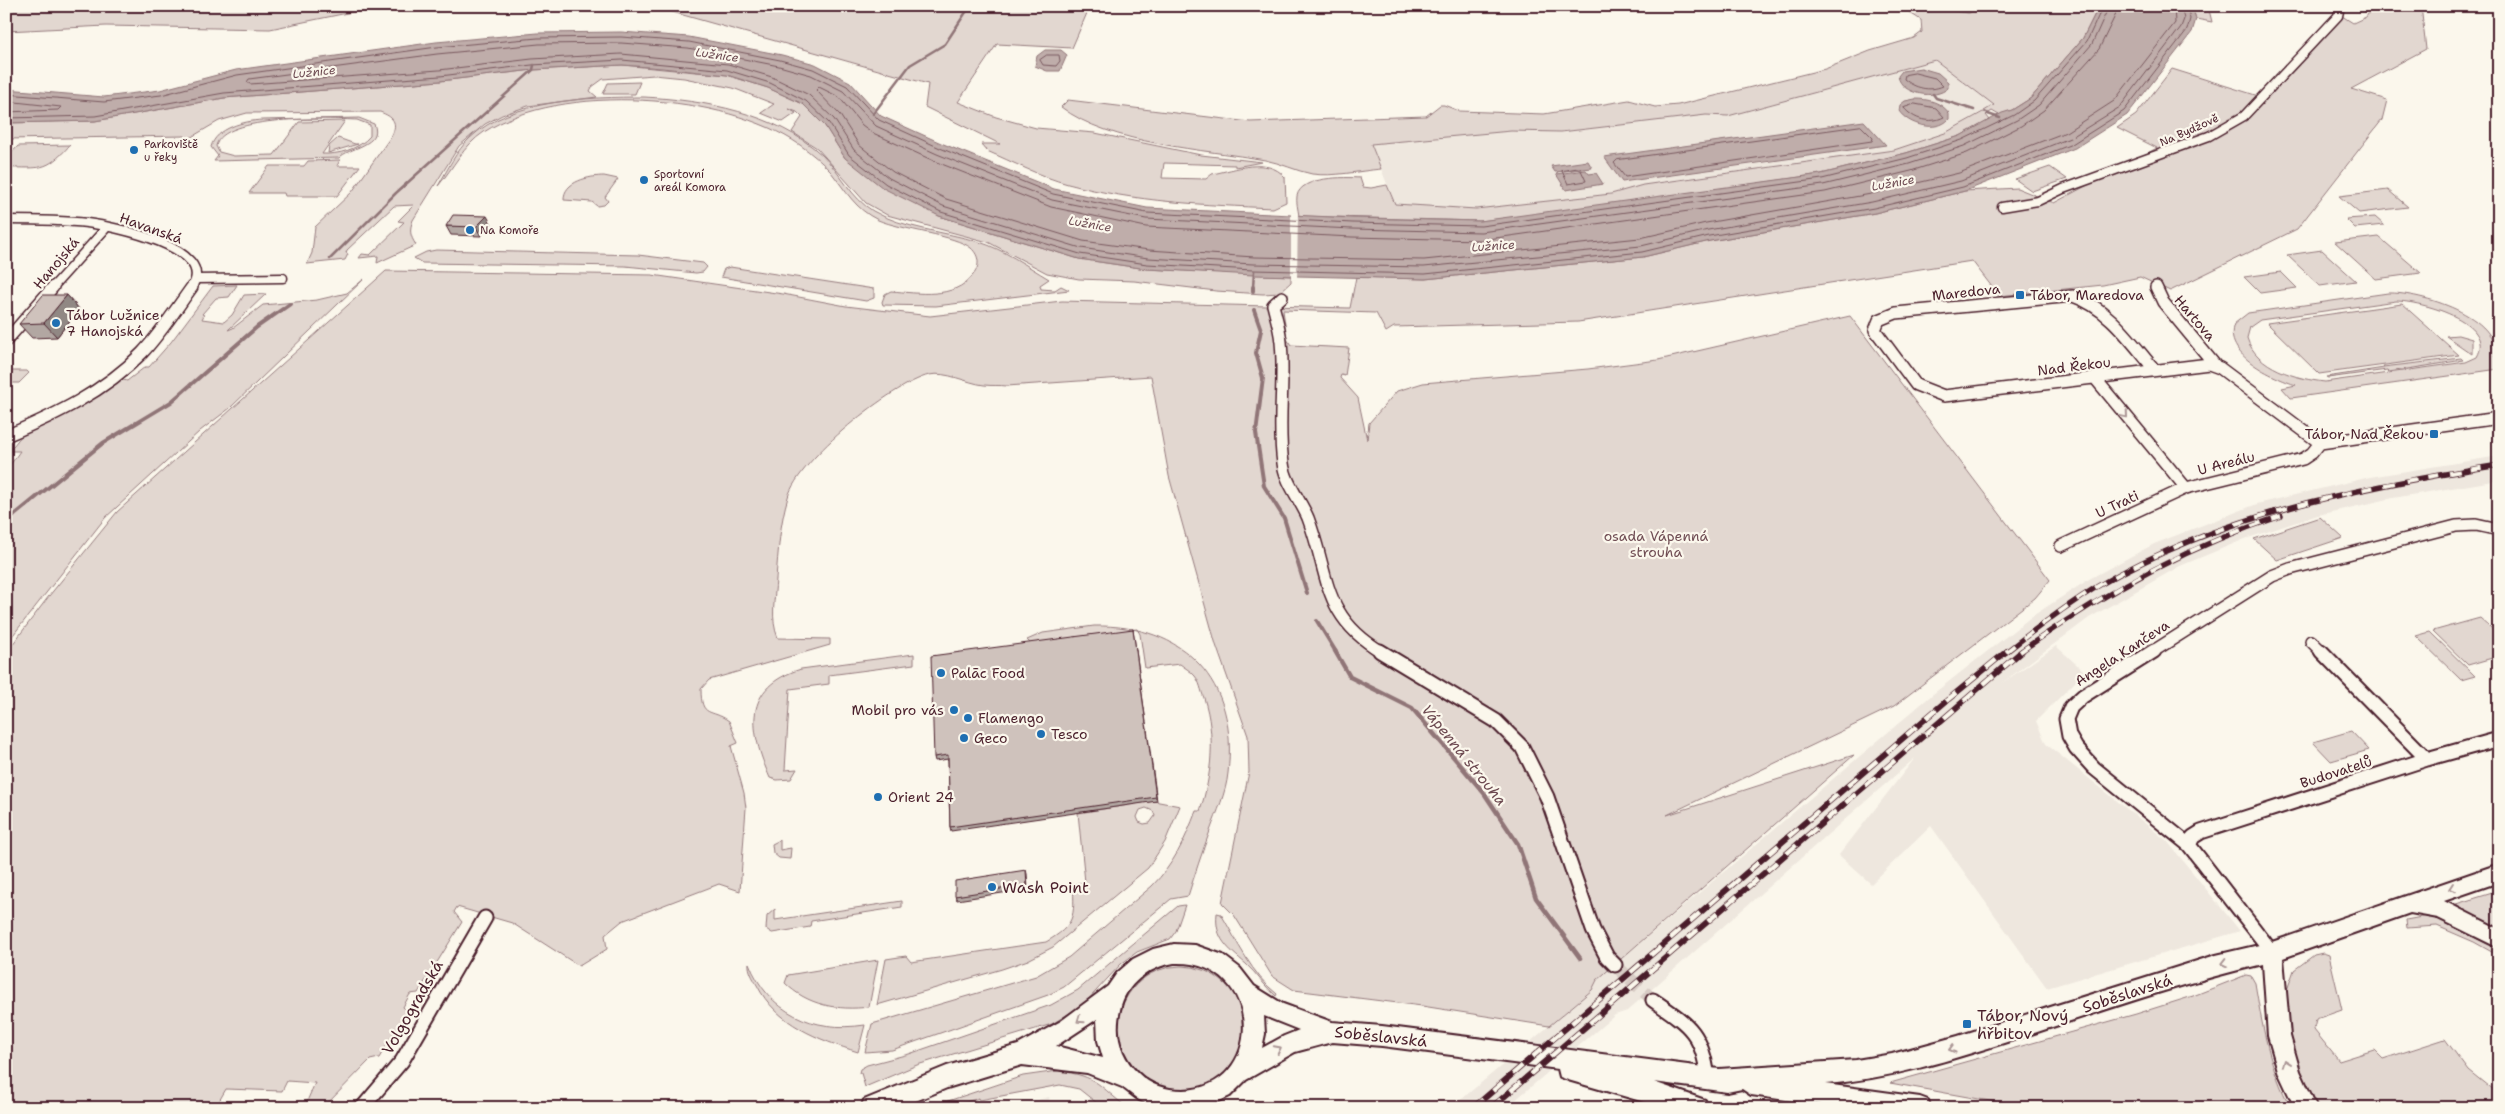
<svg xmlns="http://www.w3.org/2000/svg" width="2505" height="1114" font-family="'Shantell Sans',sans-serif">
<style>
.built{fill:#eee7de}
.green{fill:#e2d7d0;stroke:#967b7e;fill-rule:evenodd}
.water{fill:#bfadaa;stroke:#907477}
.pier{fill:#fbf7ec}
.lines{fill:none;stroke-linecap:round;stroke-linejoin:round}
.shore{stroke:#79585e;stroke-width:1}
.stream-far2{stroke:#907477;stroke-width:2.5}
.stream-far1{stroke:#907477;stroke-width:4}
.stream{stroke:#907477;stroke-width:4.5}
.minor-tunnel{stroke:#d8ccc5;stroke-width:13;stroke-dasharray:13 7;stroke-linecap:butt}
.minor-far2-casing{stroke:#4a1f2b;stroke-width:11}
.minor-far1-casing{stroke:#4a1f2b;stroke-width:14}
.minor-casing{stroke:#4a1f2b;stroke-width:17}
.secondary-casing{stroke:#4a1f2b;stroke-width:4}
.minor-far2{stroke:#fbf7ec;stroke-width:8}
.minor-far1{stroke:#fbf7ec;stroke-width:11}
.minor{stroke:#fbf7ec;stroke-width:13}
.secondary{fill:#fbf7ec;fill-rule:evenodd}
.rail-far1-casing{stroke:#4a1f2b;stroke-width:5.5}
.rail-casing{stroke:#4a1f2b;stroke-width:6}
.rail-far1{stroke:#fbf7ec;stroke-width:4;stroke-dasharray:11;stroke-linecap:butt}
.rail{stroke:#fbf7ec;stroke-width:4.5;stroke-dasharray:13;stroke-linecap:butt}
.wall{fill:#b2a7a2;stroke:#4a1f2b}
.shaded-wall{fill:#918884;stroke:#4a1f2b}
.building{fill:#cfc2bc;stroke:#4a1f2b}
.oneway{stroke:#ab9695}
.poi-dot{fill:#1f6fb2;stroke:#fbf7ec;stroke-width:2}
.labels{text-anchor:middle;stroke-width:4.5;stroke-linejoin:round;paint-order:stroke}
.far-street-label{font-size:11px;fill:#4a1f2b;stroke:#fbf7ec}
.far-poi-label{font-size:11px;fill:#4a1f2b;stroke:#fbf7ec;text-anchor:start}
.far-water-label{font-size:12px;font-style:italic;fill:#6d4a51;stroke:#fbf7ec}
.street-label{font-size:14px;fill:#4a1f2b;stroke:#fbf7ec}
.poi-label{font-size:14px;fill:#4a1f2b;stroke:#fbf7ec;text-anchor:start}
.park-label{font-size:14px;fill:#704d54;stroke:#fbf7ec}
.water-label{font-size:15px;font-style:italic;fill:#6d4a51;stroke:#fbf7ec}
.near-poi-label{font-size:16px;fill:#4a1f2b;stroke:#fbf7ec;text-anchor:start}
.near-street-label{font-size:16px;fill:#4a1f2b;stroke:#fbf7ec}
</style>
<rect width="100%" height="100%" fill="#fbf7ec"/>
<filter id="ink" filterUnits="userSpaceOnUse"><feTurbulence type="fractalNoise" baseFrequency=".02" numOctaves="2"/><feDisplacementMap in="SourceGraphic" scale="10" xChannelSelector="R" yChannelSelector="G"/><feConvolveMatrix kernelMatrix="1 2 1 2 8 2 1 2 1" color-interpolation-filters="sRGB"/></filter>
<g filter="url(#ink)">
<path class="built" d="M1935,60L1994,105L1945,133L1894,150L1643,185L1611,194L1476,209L1395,204L1371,144L1511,131L1561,132L1706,115L1728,116Z
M2499,456V480L2393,498L2318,515L2245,539L2180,566L2089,618L2002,683L2056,646L2085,672L2036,721L2046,744L2167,841L2240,931L2047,988L1931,826L1871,884L1839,855L1915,758L1627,1011L1615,1015L1506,1108H1451L1592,990L1597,980L1633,949L1933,694L2031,617L2091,578L2154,544L2257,504L2370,477Z
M1049,1097L1051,1108H1009Z"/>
<path class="green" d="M6,6H381L270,29L106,26L6,31Z
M651,6H1090L1072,48L997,44L958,102L996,117L1036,128L1095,133L1201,155L1262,162L1235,167V165L1164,163L1162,178L1206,179L1212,174C1235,170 1267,156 1285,177L1286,202L1273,208C1205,205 1135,202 1068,184C1041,177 1013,162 987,151L981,144H1000L925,107L928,84Z
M1899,6H1946L1953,11L1969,13L1981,6H2099L2083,38L2031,98L2012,110L1999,115L1992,111L1989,113L1984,111L1994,105L1935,60L1728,116L1706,115L1561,132L1511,131L1371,144L1381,169C1359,171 1333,177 1312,174C1296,171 1281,163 1265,160C1204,149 1110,145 1061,107L1068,100L1250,122L1426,116L1440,105H1444L1459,111L1544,114L1629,100L1655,107L1678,105L1825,69L1870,51L1914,38L1922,32L1921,20Z
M2192,6H2208L2212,22L2196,19Z
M2367,6H2421L2426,49L2351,89L2387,100L2382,120L2297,229L2170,291L2140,277L2103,285L1999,296L1972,261L1578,322L1394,327L1386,332L1376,313L1283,310L1287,339L1291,345L1349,348L1345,376L1341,375L1340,378L1358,398L1367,440L1369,423L1397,391L1423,383L1588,369L1658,360L1850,316L2050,580L2035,598L1894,706L1667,815L1854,755L1597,980L1592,990L1549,1026L1422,1006L1294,990L1272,976L1234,915L1222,903L1249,772L1248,736L1216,645L1169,476L1151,376L1007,386C1000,385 992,386 984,385C967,383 946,371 929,375C891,385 799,459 788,497C780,523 778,552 776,579C775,599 770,619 778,638L830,639V645L709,680L701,689C701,719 711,708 729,721L738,743L731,746L744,793L746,808L740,891L719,884L622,921L605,935L607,949L579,966L512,923L457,907L454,912L462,922L418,993L410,994L403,1007L407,1011L379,1058L370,1060L323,1108H304L315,1083L287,1081L282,1091L226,1089L215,1108H6V653L49,596L117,512L386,271L652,275L783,294L846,306L930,316L1062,301L1350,308L1356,277L1425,279L1643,257L1710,241L1875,213L1965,191L2017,188L2054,203L2157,148L2117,128L2136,115L2172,69L2265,98L2292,72L2342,16L2353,23L2366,17L2372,8Z
M622,65L727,75L768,88L803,104L825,126L845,158L939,216L1079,259L1147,269L1291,276V282L1279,293L1263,294L1216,291L1134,281L1079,279L1047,273L988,242L887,215L866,203L817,148L792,132L802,117L797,112L789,109L796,113L783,122L761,113L774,104L733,88L684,78L654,75L603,79L592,87L590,91L597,97L528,106L502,115L485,124L459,146L413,220C409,230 410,236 416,245L377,263L378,256L359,258L362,254L370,255L404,222L398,221L414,205L394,206L347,250L346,253L348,254L345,260L307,264L312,253L315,227L352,192L392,135C398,122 393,117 380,112L247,113L219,121L188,139L183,140L185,136L6,139V123L95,121L224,98L440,81L533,70Z
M640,82L635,94H603L608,83Z
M644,97C704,100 776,113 822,155C840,172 851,198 873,211C904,229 944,231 979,242C1003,249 1027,266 1049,279L1040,285L1041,289L1055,290L1061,286L1069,290L936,306L883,305L882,302L885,294L891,291C918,293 954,300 973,275C980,267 980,256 971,248C955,235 902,230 878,220C855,209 846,191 831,172C822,162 811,153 800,145C725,93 561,82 484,132C463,146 454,167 438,186C448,169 456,151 470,138C511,99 590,97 644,97Z
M1983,112L1988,113L1986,115L1990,120L1960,136L1906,153L1821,174L1553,213L1480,221L1299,216C1298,209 1296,202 1297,196C1301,176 1345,177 1360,178L1363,187L1371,188L1387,185L1395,204L1476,209L1611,194L1643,185L1894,150L1945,133Z
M359,118L374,124C384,145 347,148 339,158L214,161L218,156L211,147C216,128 244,121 262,120ZM357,120L370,125V136C359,149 338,155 322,154L345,121L299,122L274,155L234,156L219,152L216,146C223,114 329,119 357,120Z
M338,138L355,144H358L328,153L329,146Z
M70,145C45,173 41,167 6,168V159L18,146Z
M340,160L337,166H360L337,196H285L284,193H249L269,166H304L308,161Z
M2050,167L2067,179L2032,191L2015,179Z
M604,176L618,179L605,197L608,201L604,205L597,206L592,202L564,200C563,181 590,176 604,176Z
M2388,190L2408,207L2359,213L2339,196Z
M2375,217L2384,225L2355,228L2346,219Z
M2379,237L2421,273L2376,279L2335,242Z
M436,250L638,255L703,263L707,267L703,272L696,273L625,266L422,263L414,258L426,252Z
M2322,250L2356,281L2320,286L2287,255Z
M730,267L874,289V298L866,301L721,277L724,269Z
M2281,272L2297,288L2260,293L2244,277Z
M364,279L230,408L200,431L105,518L6,644V471L20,451H9L22,435L85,403L120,379L127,381L145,367H149L171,342L213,286L237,285L229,297L216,298L202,314L204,315L202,319L224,322L232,315L244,295L266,294L228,330L233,328L263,305L317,300L347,293Z
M2388,293C2420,292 2502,316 2495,358H2499V369L2291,398L2282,388L2296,385C2274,378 2222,355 2234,324L2248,313ZM2396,301C2419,301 2497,321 2477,357L2466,362L2325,382C2297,379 2256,368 2247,338L2250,327L2260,320Z
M2402,304L2459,355L2319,374L2267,323Z
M2458,335L2472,339V354L2446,336Z
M2461,358L2463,360L2389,372L2387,370L2328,378L2326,377L2384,368L2383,367Z
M6,371H27L29,373L19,383H6Z
M2320,517L2343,538L2277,560L2254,539Z
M2480,618L2499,635V656L2468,665L2433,631Z
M1094,626C1185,624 1239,681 1228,773C1226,793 1217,812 1210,831C1202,852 1195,874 1188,896L1171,899L1064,987L1048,995L892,1050L865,1052L872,1024L1036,976L1069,957L1152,886C1174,864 1185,840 1196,811H1200C1212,774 1216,736 1204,698C1201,691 1200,682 1195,676C1191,671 1185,668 1180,664L1145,668L1140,634L1137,629L1031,644L1027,640L1043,633Z
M2430,632L2475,676L2461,680L2416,636Z
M914,654V664L829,675V684L790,689L785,770L797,769L791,779L777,780L770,778C749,730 742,687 801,669Z
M2351,731L2369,750L2331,761L2313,742Z
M1154,801L1180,806L1165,842L1148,868L1053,947L1028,960L1002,969L877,1005L886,959L906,956L911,962L1046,942C1075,925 1075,917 1073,884L1085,882L1078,813ZM1146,808L1153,811L1155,816L1150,823L1144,824L1139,822L1137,817L1140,810Z
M780,840V850L791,848L790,859L779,858L773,853L772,844Z
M2499,891V930L2462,912L2456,904Z
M902,901V907L811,921L810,927L772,933L766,929L767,916L775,909V920Z
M1185,905L1176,931L1170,939L1137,952L1121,964L1084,1004L1052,1024L917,1065L865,1087L861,1073H859L860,1069L867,1065L909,1054L1051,1005L1078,990L1178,906Z
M1217,913L1221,914C1237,941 1252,975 1277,994L1276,996C1265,987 1257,974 1246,964C1229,949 1214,939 1217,913Z
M2427,916L2440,920L2499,950V956L2474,942L2437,926L2407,928L2406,920Z
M2323,953L2329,955L2342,1010L2316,1019L2314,1030L2339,1061L2374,1050L2383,1059L2445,1039L2468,1070L2499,1095V1108H2317L2291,1053L2286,993L2294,970L2314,955Z
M878,960L869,1007C838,1011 807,1005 785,983L788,975Z
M749,963C768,1012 813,1033 865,1025L858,1052C819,1040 776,1024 757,985C753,978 748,970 749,963Z
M1118 1029a63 63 0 1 1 126 0a63 63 0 1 1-126 0Z
M2246,975L2251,976L2255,983C2262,1025 2270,1070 2291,1108H2029L1890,1083L2136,1014L2193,996Z
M1058,1071C1099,1076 1098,1086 1128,1108H1103L1079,1089L1060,1085L980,1100L979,1098L947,1108H927L1023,1076Z"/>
<path class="water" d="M2099,6H2192L2196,19L2192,32L2127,115L2075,148L1965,191L1875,213L1710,241L1643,257L1425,279L1253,275L1147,269L1079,259L939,216L883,188L845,158L825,126L803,104L768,88L727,75L662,68L622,65L533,70L440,81L224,98L95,121L6,123V89L104,97L160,90L236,70L436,42L538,33L621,32L689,37L782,55L815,64L850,82L881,116L941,143L1054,189L1147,208L1353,218L1480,221L1821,174L1906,153L1960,136L2002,113L2012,110L2031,98L2083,38Z
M1045,50H1061L1067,55L1060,71H1047L1035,66L1037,56Z
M1921,68L1938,73L1948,82V88C1936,100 1901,95 1898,76L1902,71Z
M1915,99C1928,99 1941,102 1949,113V119C1937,133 1908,125 1899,111L1900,105L1905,101Z
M1864,121L1886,145L1622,182L1604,157Z
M1588,161L1592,168L1555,172L1551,166Z
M1586,170L1589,174L1596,173L1603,184L1566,190L1556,174Z"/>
<path class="pier" d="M1291,213H1298L1297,279H1291Z"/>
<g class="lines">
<path class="shore" d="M2109,6L2092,44L2039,105L2017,120L1964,146L1909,164L1823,185L1481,232L1352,229L1146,219L1052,200L937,154L876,126L843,91L811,75L779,66L688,48L621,43L539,44L437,54L249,79L247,82L250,84L439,70L532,59L621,54L728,64L772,77L809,95L834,119L854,150L889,178L943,206L1081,248L1148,258L1253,264L1424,267L1641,246L1708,230L1872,202L1961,181L2070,138L2120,107L2181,27L2184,19L2181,6
M2117,6L2115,16L2099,49L2044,110L2021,126L1967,153L1911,171L1825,192L1481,240L1352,237L1146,227L1051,207L934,161L873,133L862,125L839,97L819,87L816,90L840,115L859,145L893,172L946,199L1083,241L1149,250L1254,257L1424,260L1640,238L1706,223L1871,194L1959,173L2066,132L2114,101L2175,23L2174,6
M1047,55H1059L1060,61L1056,66L1043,65L1040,60Z
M1915,73L1935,78L1943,86C1929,92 1915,88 1904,79L1905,75Z
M6,94L104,102L161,95L237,75L437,47L538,38L621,37L689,42L780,60L813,69L847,86L879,120L940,148L1053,194L1147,213L1353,223L1481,226L1822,179L1907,158L1962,140L2014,115L2034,101L2087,41L2103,6
M6,101L61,107L58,110L6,112
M1915,104L1936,108L1944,117C1930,124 1914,120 1904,108Z
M6,118L95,116L224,93L440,76L532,65L622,60L727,70L770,83L806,101L829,123L849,155L886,184L941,212L1080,254L1147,264L1253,270L1425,274L1642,252L1709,236L1874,208L1963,187L2072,144L2124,111L2187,30L2190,19L2187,6
M1861,126L1873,138L1872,141L1625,177L1614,163L1617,160Z
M1580,168L1586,181L1568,184L1562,171Z"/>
<path class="stream-far2" d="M1933,94L1936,98L1974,110
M873,114L910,65L945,44L970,6
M1988,114L2000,118
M330,259L396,193L533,70L534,65
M1253,288L1254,271"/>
<path class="stream-far1" d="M1253,291V287
M1254,310L1261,330L1256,353L1263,378L1256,433L1264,486L1284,518L1307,593
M6,522L103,443L171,402L257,327L290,304
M1317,621L1336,652"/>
<path class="stream" d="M1335,651L1350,677L1412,708L1484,793L1518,844L1536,898L1580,958"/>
<path class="minor-tunnel" d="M1615,965L1653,1000"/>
<g class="minor-far2-casing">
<path id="minor-far2" d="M2002,207L2038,201L2063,189L2209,136L2244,116L2338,16L2340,6
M6,220C33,220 60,220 87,223C112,226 220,248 191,288
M196,279L283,278
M52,288L107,227"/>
</g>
<g class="minor-far1-casing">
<path id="minor-far1" d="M2156,287L2163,302L2215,365
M1282,297L1273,305C1276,317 1280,330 1281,342C1285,382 1277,423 1283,463C1285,482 1301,501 1308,518C1330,576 1321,616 1382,652
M6,341L53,287
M2155,370C2131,342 2109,308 2073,296L1896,313L1879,320L1875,330L1916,385L1944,396L2209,364L2220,368L2320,443L2499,418
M2094,377L2186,488
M6,436C55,415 104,392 142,353C161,333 176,309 192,287
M2061,546L2186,488L2303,459L2312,453L2320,443
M2311,641L2322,652
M2152,652L2272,576L2290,569L2456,526L2476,525L2499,530"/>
</g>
<g class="minor-casing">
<path id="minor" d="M1380,651L1496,721L1522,747L1547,797L1593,930L1607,957L1615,965
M2154,651L2083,696L2071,707L2066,719L2069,736L2076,748L2094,768L2189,845L2272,952
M2321,651L2427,759
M2189,845L2193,837L2201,832L2427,759L2499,739
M1653,1000C1689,1025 1702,1032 1708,1078
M362,1108L402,1061L485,918"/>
</g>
<g class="secondary-casing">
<path id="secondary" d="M2499,864V882L2444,901L2499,929V948L2438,918L2410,913L2283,958L2290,1036L2300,1071L2317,1108H2295L2279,1074L2268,1036L2263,964C2178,984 2096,1013 2013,1040C1951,1060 1890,1079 1825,1084L1920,1097L1928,1100L1931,1108H1842L1751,1095L1742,1089L1727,1092L1654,1082L1705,1100L1708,1108H1665L1568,1080L1560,1077L1558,1069L1382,1046L1332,1042L1295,1052L1246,1080L1230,1096L1205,1108H1157L1139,1100L1122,1087L1087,1073L1022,1065L947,1088L899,1108H861L864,1100L947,1066L1018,1045L1061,1021L1108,986L1117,973L1133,959L1153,949L1174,944L1195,945L1223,955L1240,968L1254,986L1283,1004L1332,1022L1382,1026L1719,1069L1856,1060L1892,1054L1958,1036L2216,955L2272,942ZM1174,963C1264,959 1267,1088 1183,1090C1165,1090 1150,1085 1138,1073C1120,1056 1114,1033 1120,1010C1125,984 1149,967 1174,963ZM1264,1016L1299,1030L1284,1036L1262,1048L1265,1034ZM1097,1019L1098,1041L1103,1058L1056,1046Z"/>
</g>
<use href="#minor-far2" class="minor-far2"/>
<use href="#minor-far1" class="minor-far1"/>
<use href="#minor" class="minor"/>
<use href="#secondary" class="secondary"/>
<g class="rail-far1-casing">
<path id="rail-far1" d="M2006,652C2035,629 2066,606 2098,586C2221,514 2361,487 2499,465
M2020,652C2101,594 2185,547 2281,516"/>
</g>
<g class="rail-casing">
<path id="rail" d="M1473,1108L1945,702L2007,651
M1491,1108L2022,651"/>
</g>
<use href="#rail-far1" class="rail-far1"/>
<use href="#rail" class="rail"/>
</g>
<path class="wall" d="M492,225L481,236L451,235L446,226Z
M67,295L79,309L57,337L32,338L19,324Z
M1133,629L1157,801L951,831L950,827L948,759L935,761L934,757Z
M1026,870L1027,874L1028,889L957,900L955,896Z"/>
<path class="shaded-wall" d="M487,216L492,225L481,236L476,227Z
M67,295L79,309L57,337L44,323Z"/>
<path class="building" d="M453,215L487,216L476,227L446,226Z
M43,295H67L44,323L19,324Z
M1133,629L1156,797L950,827L948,755L934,757L931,656Z
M1026,870L1027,885L955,896V881Z"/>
<defs><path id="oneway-chevron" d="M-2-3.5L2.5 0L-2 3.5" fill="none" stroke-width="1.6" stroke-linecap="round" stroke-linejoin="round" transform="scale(1.25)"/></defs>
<g class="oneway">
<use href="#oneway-chevron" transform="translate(2125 415) rotate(50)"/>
<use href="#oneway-chevron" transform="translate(2452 888) rotate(161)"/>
<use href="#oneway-chevron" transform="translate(2224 963) rotate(166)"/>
<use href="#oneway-chevron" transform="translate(1080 1020) rotate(145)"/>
<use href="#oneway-chevron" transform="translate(1278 1049) rotate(-27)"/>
<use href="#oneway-chevron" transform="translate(1952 1049) rotate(164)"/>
<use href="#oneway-chevron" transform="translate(2286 1063) rotate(-110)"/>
</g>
</g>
<g class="poi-dot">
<circle cx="134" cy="150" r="5"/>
<circle cx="644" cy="180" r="5"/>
<circle cx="470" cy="230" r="5"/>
<rect x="2015" y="290" width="10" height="10" rx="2.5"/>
<circle cx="56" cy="323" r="5"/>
<rect x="2429" y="429" width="10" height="10" rx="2.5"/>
<circle cx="941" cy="673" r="5"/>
<circle cx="954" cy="710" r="5"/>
<circle cx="968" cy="718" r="5"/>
<circle cx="1041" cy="734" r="5"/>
<circle cx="964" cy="738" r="5"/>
<circle cx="878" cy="797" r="5"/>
<circle cx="992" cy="887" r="5"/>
<rect x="1962" y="1019" width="10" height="10" rx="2.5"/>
</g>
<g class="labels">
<g class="far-street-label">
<text transform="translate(2189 130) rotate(-24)" y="4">Na Bydžově</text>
</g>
<g class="far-poi-label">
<text x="144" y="148">Parkoviště<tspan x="144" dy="13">u řeky</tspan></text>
<text x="654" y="178">Sportovní<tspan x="654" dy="13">areál Komora</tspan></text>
<text x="480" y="234">Na Komoře</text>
</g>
<g class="far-water-label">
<text transform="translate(717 55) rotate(8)" y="4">Lužnice</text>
<text transform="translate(314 72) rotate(-6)" y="4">Lužnice</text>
<text transform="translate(1893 183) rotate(-10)" y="4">Lužnice</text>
<text transform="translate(1090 224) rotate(10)" y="4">Lužnice</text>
<text transform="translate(1493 246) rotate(-4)" y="4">Lužnice</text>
</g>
<g class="street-label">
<text transform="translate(151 228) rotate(20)" y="5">Havanská</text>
<text transform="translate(56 263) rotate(-50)" y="5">Hanojská</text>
<text transform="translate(1966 292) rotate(-6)" y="5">Maredova</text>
<text transform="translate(2195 318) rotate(50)" y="5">Hartova</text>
<text transform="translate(2074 366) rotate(-7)" y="5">Nad Řekou</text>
<text transform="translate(2226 463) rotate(-14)" y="5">U Areálu</text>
<text transform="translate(2117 504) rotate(-25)" y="5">U Trati</text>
<text transform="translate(2122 653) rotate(-33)" y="5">Angela Kančeva</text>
<text transform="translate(2336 772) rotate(-18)" y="5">Budovatelů</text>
</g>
<g class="poi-label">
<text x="2030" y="300">Tábor, Maredova</text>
<text x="66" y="320">Tábor Lužnice<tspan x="66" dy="16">7 Hanojská</tspan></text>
<text x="2424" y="439" text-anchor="end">Tábor, Nad Řekou</text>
<text x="951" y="678">Palāc Food</text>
<text x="944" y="715" text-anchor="end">Mobil pro vás</text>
<text x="978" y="723">Flamengo</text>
<text x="1051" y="739">Tesco</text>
<text x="974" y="743">Geco</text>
<text x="888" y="802">Orient 24</text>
</g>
<g class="park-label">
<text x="1656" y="541">osada Vápenná<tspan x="1656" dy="16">strouha</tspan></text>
</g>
<g class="water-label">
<text transform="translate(1464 755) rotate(51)" y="5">Vápenná strouha</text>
</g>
<g class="near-poi-label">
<text x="1002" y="893">Wash Point</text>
<text x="1977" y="1021">Tábor, Nový<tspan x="1977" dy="18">hřbitov</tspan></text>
</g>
<g class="near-street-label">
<text transform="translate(2127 993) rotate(-18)" y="6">Soběslavská</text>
<text transform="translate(412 1007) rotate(-60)" y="6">Volgogradská</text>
<text transform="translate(1381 1036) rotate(6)" y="6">Soběslavská</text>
</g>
</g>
<rect width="2505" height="1114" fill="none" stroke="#fbf7ec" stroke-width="25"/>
<rect x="12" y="12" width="2480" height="1089" fill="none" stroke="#4a1f2b" stroke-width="2" filter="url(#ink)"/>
</svg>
